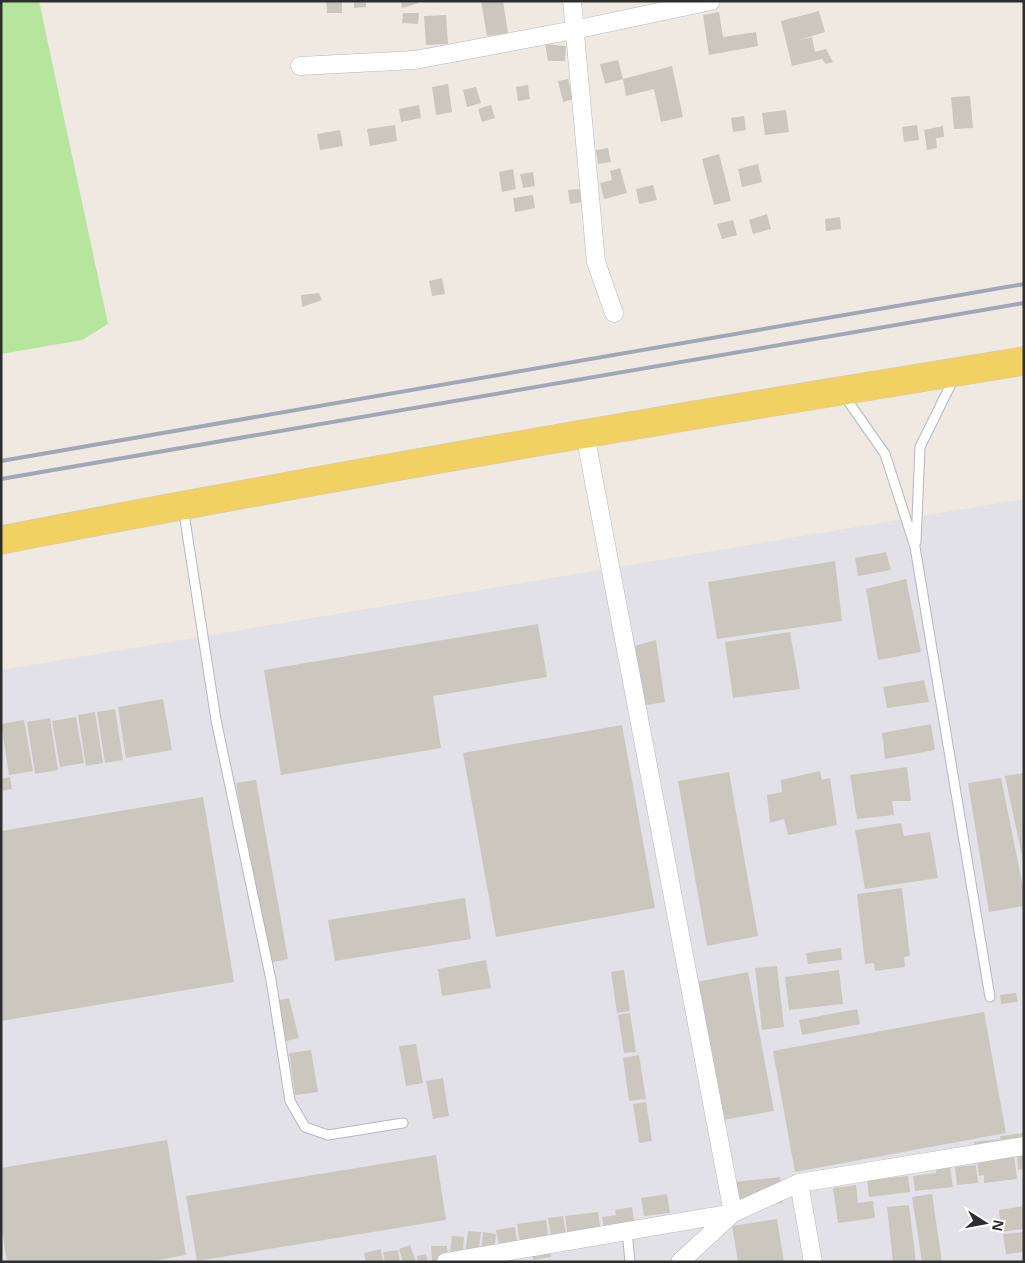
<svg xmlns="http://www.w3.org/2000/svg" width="1025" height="1263" font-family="'Open Sans',sans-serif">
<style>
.industrial{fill:#e3e1e8}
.green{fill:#b6e59e}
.building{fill:#cbc7bf}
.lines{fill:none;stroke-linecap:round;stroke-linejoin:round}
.service-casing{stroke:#b4b7c1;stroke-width:11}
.minor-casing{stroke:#b4b7c1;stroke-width:19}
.primary-casing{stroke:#c9c9c9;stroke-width:29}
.service{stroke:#fff;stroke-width:9}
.minor{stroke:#fff;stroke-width:18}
.primary{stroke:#f2d163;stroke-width:28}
.rail{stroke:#a3a6b8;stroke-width:4}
</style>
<rect width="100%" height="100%" fill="#efe9e1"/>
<path class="industrial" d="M1024,499V1262H1V670Z"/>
<path class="green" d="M1,1H39L108,324L82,340L1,354Z"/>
<path class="building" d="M326,1H342V13H327Z
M354,1H366V7L354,8Z
M401,1H419V3L402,8Z
M481,1H503L508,33L487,36Z
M819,11L825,32L796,41L812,37L815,52L826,49L833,62L826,64L822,59L792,66L781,21Z
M719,12L723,37L756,32L758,46L709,55L703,15Z
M403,13H419L418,24L402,23Z
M446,15L448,44L426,45L424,16Z
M545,44L566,46L565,61H548Z
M618,60L623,79L605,84L600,64Z
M672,66L683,117L661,122L654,89L626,96L623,79Z
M568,79L573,99L563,102L558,81Z
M448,84L452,112L436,115L432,87Z
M528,85L530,99L518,101L516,87Z
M476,87L481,103L467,107L463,90Z
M970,96L973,128L954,129L951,97Z
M419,105L421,118L401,122L399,109Z
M491,105L495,118L482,122L478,109Z
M786,110L789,132L765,135L762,113Z
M744,116L746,130L733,132L731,118Z
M395,125L397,141L370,146L367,129Z
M917,125L919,140L904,142L902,127Z
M943,126L944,137L936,138L937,148L927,150L924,130Z
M340,130L343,146L320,150L317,134Z
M608,148L611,162L598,164L596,150Z
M719,154L731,201L714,205L702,159Z
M758,164L762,182L742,187L738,169Z
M620,168L627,193L604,199L600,183L612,180L610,171Z
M513,169L516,189L502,192L499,172Z
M533,172L535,186L523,188L520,174Z
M653,185L657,200L639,204L636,189Z
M580,189L583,202L570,204L568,190Z
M533,195L535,208L515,212L513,198Z
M767,214L771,229L753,234L749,220Z
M840,217L841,229L826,231L825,219Z
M733,220L737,235L722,239L717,224Z
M442,278L445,294L432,296L429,281Z
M319,293L322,300L302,307L301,295Z
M886,552L891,570L858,576L855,558Z
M835,561L842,621L717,639L708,582Z
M906,579L921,652L878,660L866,589Z
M538,624L547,677L433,696L441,748L281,775L264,670Z
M790,632L800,689L733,698L725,642Z
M656,640L665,702L640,706L634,646Z
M924,680L929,702L887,708L883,687Z
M163,699L172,750L126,758L118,707Z
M115,709L123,760L105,763L97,712Z
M95,712L103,763L86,766L78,715Z
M76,717L84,763L60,767L52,721Z
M50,718L58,770L35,774L27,722Z
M24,720L33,771L9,775L1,724Z
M931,724L935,750L885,759L882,733Z
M622,725L655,908L496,937L463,753Z
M907,767L911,801H892L894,815L857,819L850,775Z
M820,771L822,780L830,778L837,825L788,835L784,819L770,823L767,795L782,792L781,780Z
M729,772L758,936L707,946L678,781Z
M1024,773V861H1023L1005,776Z
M10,777L12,789L1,791V779Z
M1001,778L1024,892V906L989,912L968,783Z
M256,780L288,959L268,963L236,783Z
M203,797L234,982L1,1021V831Z
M901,823L904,836L930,832L938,878L865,889L855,830Z
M902,888L910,956L904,957L905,967L875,971L874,963L865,964L857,894Z
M465,898L471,939L335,961L328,920Z
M841,948L842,960L808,964L806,953Z
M486,960L491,988L442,996L438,969Z
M777,966L784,1027L762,1030L755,968Z
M624,970L630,1011L617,1013L611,972Z
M839,970L843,1004L789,1010L785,977Z
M748,972L774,1111L717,1121L691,983Z
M1016,993L1018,1002L1001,1004L1000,995Z
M289,998L299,1038L286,1041L276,1001Z
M857,1009L860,1024L802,1035L799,1020Z
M984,1012L1006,1133L795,1172L773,1051Z
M630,1013L636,1052L624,1053L618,1015Z
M416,1044L423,1083L406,1086L399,1046Z
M311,1050L318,1092L295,1095L289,1053Z
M639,1055L646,1099L629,1101L623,1058Z
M443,1078L449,1116L433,1119L426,1081Z
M646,1102L652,1141L639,1143L633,1104Z
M1024,1133V1148L1002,1151L1000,1136Z
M999,1139L1000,1153L975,1156L974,1142Z
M167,1140L186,1255L147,1262H7L1,1225V1168Z
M1017,1153H1024V1169L1018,1170Z
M1014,1154L1017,1179L984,1183V1175L979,1176L977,1159Z
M436,1155L446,1220L197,1261L186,1196Z
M976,1165L978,1183L957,1185L955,1167Z
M950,1167L953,1187L915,1191L913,1176L936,1173V1169Z
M908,1176L910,1192L869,1197L867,1180Z
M780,1177L783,1203L735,1209L732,1182Z
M856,1185L858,1203L873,1201L875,1218L838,1223L833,1188Z
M667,1194L670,1213L644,1216L641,1198Z
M932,1194L942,1262H922L912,1197Z
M909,1205L916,1262H893L887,1207Z
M1024,1206V1229L1001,1232L999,1210Z
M632,1207L637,1239L606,1243L602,1217L616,1215L615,1210Z
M598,1212L602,1239L569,1244L565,1216Z
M563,1216L568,1247L553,1249L548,1218Z
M777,1219L784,1262H738L732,1226Z
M546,1220L551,1257L533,1260L531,1247L521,1249L517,1224Z
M515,1227L519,1257L500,1249L496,1230Z
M468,1231L481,1232L478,1256L465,1254Z
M483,1232L496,1234L494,1254L481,1253Z
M1024,1232V1252L1006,1254L1003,1234Z
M452,1236L464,1237L462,1262H449Z
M410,1245L416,1262H403L399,1249Z
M431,1246H447L448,1262H432Z
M381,1249L383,1262H366L364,1253Z
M398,1250L400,1262H385L383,1252Z
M426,1254L428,1262H418L417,1256Z"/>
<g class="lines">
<g class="service-casing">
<path id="service" d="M843,394L885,454L915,547L990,997
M183,507L216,720L271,980L290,1101L305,1127L328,1135L403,1123
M916,542L920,447L954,378
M627,1231L630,1262"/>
</g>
<g class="minor-casing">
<path id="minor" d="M572,1L596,262L614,313
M300,66L415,60L574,30L711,1
M585,434L733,1213L680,1262
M799,1183L813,1262
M446,1262L733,1213L799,1183L1024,1146"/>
</g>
<g class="primary-casing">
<path id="primary" d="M1,540C341,474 682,416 1024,361"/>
</g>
<use href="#service" class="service"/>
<use href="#minor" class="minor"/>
<use href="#primary" class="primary"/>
<path class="rail" d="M1,461L1024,284
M1,479L1024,303"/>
</g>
<rect width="1025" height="1263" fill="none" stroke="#2e2e2e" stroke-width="5"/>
<g transform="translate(985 1223) rotate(101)" stroke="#ffffff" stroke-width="4" paint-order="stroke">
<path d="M0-4L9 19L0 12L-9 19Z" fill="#2e2e2e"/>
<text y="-8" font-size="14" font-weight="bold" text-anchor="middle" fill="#2e2e2e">N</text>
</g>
</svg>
